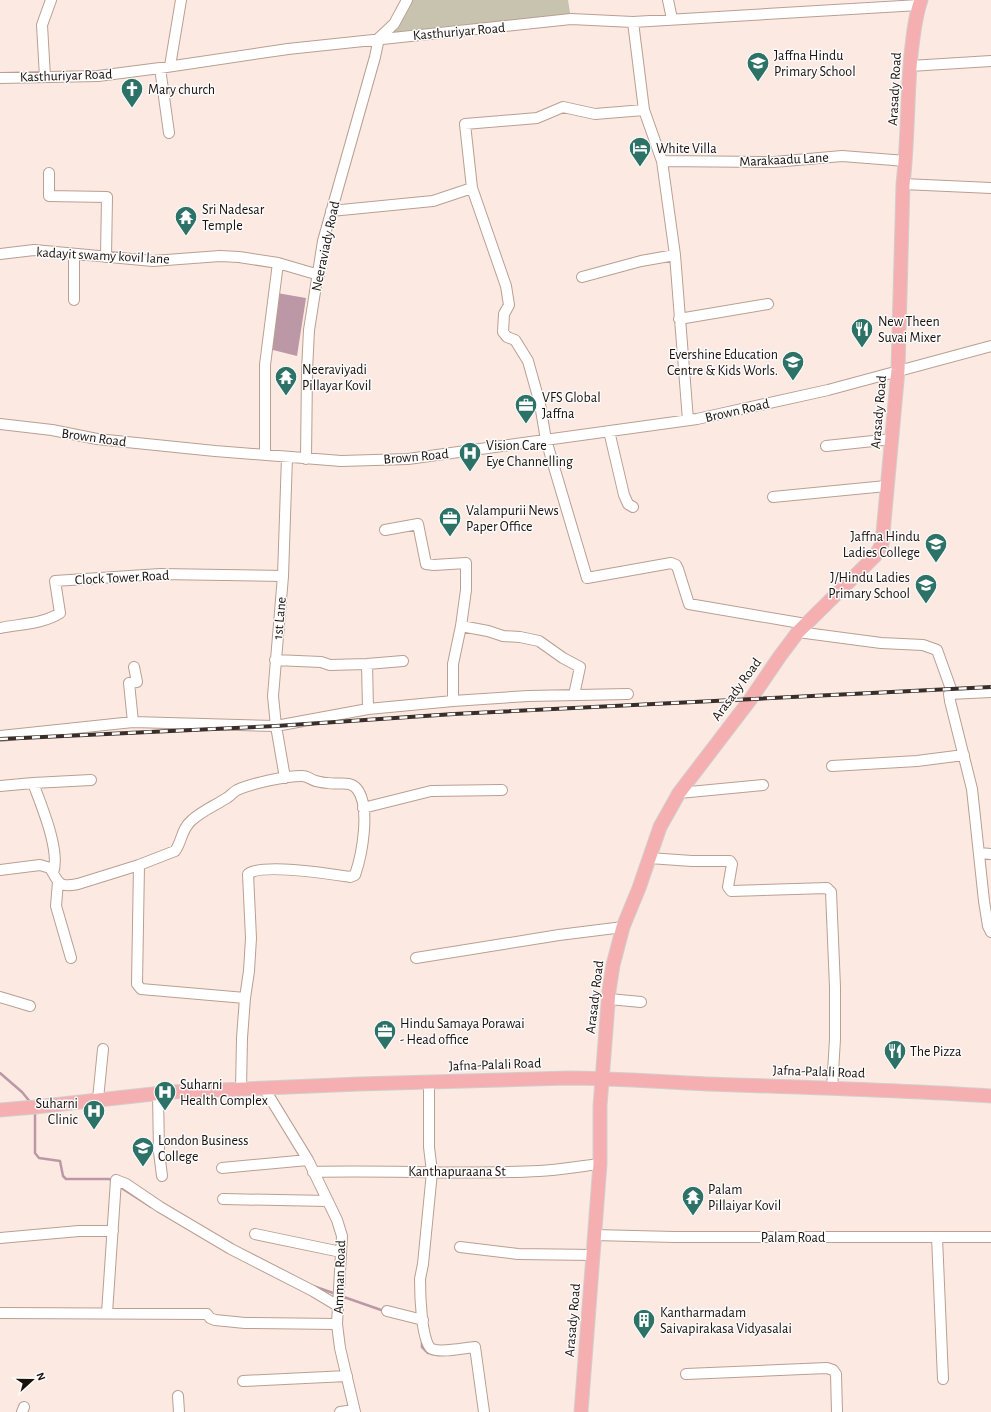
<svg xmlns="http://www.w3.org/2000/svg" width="991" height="1412" font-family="'Alegreya Sans',sans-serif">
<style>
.pitch{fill:#c7c3af}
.water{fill:#bc98a7}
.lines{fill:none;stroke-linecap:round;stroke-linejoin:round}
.stream{stroke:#bc98a7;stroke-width:2.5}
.minor-casing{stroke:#ba9f92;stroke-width:12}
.major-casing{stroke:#d1cfce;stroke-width:15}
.minor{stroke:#fff;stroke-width:10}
.major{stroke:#f5afb1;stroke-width:13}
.rail-casing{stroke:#392e29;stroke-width:4}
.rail{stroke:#fbfbfb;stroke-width:2.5;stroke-dasharray:8;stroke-linecap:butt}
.labels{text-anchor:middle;stroke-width:3;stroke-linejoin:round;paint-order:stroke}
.street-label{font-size:14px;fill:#1a100c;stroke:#fbfbfb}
.poi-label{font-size:14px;fill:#1a100c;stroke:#fbfbfb;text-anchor:start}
</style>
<rect width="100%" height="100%" fill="#fceae2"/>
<path class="pitch" d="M407,0H568L571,19L380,38Z"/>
<path class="water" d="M277,293L306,298L297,356L269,349Z"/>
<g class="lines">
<path class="stream" d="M0,1073L22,1092L31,1103
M35,1111V1153L39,1158L60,1161L63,1176L66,1179H109L113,1181
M120,1187L151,1207
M313,1286L336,1294
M341,1296L384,1311
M422,1340V1347L428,1353H430"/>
<g class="minor-casing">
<path id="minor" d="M668,0L672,19
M633,22L644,110L662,161L675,255L688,420
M170,66L181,0
M910,66L991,61
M160,68L169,133
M45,77L42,25L51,0
M0,78L98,76L160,68L288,49L571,19L633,22L919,5
M644,110L595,114L563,107L537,118L465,124L472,188L506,286L509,305L504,314L503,332L507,337L515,340L528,361L540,404L546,440L587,578L671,563L676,565L678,569L689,604L806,624
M662,161L774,162L842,156L906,161
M49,173V196L107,197L106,257
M903,184L991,188
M331,211L433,201L472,188
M0,254L34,250L153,261L220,256L239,257L278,263L319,275
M582,277L641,261L675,255
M74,300V254
M679,319L768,304
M0,424L52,430L97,439L215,451L341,461L408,459L697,419L828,390L991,346
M609,431L624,495L628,504L633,507
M826,446L892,439
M265,454V365L278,263
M306,459L307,371L309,330L323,241L375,57L379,38L394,24L407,0
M773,497L886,486
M385,530L418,524L426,564L434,565L466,563V590L461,626
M0,628C20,624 43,624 60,613L55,581L160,574L283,576
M798,632L881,643L923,645L937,650L951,689L949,694
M275,660L321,662L330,665L367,664L403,661
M367,664L368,709
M991,692L949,694L950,701L972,789L984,901L988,926L991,932
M453,701V664L461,626L488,631L503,636L520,637L539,641L563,658L580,667L574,695
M133,722L129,683L137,682L134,667
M0,736L133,722L276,726L368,709L453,701L528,696L628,694
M832,766L917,761L964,755
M285,778L276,726L273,696L283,576L287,457
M0,786L33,783
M679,793L763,785
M363,808L431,791L502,790
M979,853L991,854
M649,858L692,861H730L732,864L728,887L731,891L827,888L831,892L835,987V1039L832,1089
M139,865L137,984L141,989L245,998L242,1038L241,1089
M0,870L40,865L50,868C59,883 58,888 78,884L139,865L175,851C182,842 181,829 192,820C202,811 214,806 225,799C230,797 233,792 237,790C253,783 285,776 302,776C308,776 311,780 316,781C320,782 324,783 328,783C337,785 350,780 357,789C371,807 362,855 355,875L350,877C330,874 263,863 248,874L251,938L249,971L245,998
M53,873C61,851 41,805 33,783L91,780
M58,882L56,906L71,958
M416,958L559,935L623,927
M0,997L30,1006
M609,999L641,1002
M429,1082V1147L432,1172L423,1264C422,1269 421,1274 420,1279C420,1291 421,1344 432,1349C441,1353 464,1348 475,1347L484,1412
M264,1088L308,1160L337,1220L342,1236L337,1324L340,1348L355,1412
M158,1093L159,1152L162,1176
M98,1099L103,1049
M222,1168L308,1160
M313,1172C389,1170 464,1175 539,1171C560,1170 580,1166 600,1164
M223,1199L328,1201
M255,1234L341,1252
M594,1235L674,1237H991
M937,1237L943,1379
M0,1238L79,1231H113
M460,1247L518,1254L594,1255
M387,1311L423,1320
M0,1313L207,1314L210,1318L215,1320L245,1323L337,1324
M107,1313L116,1180L126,1184L160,1207L231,1249L313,1291L338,1306
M686,1374L827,1368L833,1370L836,1374L837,1412
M243,1381L347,1376
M178,1396L179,1412
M22,1412L24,1407
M340,1412L354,1410"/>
</g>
<g class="major-casing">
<path id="major" d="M0,1110L35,1107L171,1092L359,1084L568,1078C615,1078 661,1082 707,1084C802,1087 896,1090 991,1096
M581,1412L600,1164V1106L609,991L613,965L623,927L639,888L660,827L679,793L750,700L780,656L798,632L875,556L882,544L898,370L903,184C908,141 907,98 911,55C913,36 915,17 921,0"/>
</g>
<use href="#minor" class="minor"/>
<use href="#major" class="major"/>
<g class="rail-casing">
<path id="rail" d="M0,739L276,726L454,714L991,687"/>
</g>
<use href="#rail" class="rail"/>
</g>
<defs>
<g id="school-pin" transform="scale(1.15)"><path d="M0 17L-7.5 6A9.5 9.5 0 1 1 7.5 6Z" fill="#2d7267" stroke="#fbfbfb"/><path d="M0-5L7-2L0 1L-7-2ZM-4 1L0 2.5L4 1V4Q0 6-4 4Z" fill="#fff"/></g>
<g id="church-pin" transform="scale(1.15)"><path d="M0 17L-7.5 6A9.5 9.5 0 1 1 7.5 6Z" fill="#2d7267" stroke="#fbfbfb"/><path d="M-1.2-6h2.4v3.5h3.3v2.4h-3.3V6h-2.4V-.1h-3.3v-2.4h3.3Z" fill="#fff"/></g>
<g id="hotel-pin" transform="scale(1.15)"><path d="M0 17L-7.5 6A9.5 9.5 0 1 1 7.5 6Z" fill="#2d7267" stroke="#fbfbfb"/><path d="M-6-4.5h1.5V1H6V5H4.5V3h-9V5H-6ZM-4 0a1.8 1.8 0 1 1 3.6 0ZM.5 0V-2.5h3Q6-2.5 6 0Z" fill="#fff"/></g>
<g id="temple-pin" transform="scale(1.15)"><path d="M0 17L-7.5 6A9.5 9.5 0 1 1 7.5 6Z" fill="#2d7267" stroke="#fbfbfb"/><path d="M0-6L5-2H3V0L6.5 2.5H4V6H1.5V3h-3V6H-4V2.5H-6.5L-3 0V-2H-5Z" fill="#fff"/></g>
<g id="restaurant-pin" transform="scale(1.15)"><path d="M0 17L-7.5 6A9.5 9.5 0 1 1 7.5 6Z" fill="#2d7267" stroke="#fbfbfb"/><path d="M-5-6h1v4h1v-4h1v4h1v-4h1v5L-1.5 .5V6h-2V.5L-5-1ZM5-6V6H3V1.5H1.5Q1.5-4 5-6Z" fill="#fff"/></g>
<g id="office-pin" transform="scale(1.15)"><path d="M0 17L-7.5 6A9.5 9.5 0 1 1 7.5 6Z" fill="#2d7267" stroke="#fbfbfb"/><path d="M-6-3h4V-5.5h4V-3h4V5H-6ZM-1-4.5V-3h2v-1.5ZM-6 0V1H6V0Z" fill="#fff"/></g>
<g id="hospital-pin" transform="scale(1.15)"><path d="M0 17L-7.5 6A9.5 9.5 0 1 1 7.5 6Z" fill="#2d7267" stroke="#fbfbfb"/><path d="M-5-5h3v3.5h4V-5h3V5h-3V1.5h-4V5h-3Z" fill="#fff"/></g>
<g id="university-pin" transform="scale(1.15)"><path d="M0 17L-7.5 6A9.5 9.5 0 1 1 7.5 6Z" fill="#2d7267" stroke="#fbfbfb"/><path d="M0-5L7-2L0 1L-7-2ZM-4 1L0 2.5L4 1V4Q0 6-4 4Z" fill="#fff"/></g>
<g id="building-pin" transform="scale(1.15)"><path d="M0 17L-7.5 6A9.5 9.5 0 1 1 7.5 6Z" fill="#2d7267" stroke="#fbfbfb"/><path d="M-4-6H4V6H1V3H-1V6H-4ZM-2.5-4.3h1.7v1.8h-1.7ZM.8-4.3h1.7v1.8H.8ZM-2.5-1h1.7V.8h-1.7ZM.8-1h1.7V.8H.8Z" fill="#fff"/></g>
</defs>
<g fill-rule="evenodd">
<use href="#school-pin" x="758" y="63"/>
<use href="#church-pin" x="132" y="89"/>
<use href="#hotel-pin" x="640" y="148"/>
<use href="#temple-pin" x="186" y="217"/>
<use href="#restaurant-pin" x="862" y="329"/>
<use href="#school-pin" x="793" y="362"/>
<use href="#temple-pin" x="286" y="377"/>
<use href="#office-pin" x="526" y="405"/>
<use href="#hospital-pin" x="470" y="453"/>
<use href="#office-pin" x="450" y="518"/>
<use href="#school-pin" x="936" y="544"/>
<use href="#school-pin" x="926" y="585"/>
<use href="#office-pin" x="385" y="1031"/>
<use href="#restaurant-pin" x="895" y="1051"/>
<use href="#hospital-pin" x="165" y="1092"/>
<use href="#hospital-pin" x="94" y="1111"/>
<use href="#university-pin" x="143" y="1148"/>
<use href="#temple-pin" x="693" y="1197"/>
<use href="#building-pin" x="644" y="1320"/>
</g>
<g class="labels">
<g class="street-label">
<text transform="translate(459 31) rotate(-5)" y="5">Kasthuriyar Road</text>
<text transform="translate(66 75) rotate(-2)" y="5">Kasthuriyar Road</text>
<text transform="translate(894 89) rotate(-87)" y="5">Arasady Road</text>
<text transform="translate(784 159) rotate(-3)" y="5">Marakaadu Lane</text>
<text transform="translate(325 246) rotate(-78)" y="5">Neeraviady Road</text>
<text transform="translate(103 255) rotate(3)" y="5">kadayit swamy kovil lane</text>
<text transform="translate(737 410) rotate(-13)" y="5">Brown Road</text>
<text transform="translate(878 412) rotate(-85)" y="5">Arasady Road</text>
<text transform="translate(94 437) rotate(8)" y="5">Brown Road</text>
<text transform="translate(416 456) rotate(-5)" y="5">Brown Road</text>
<text transform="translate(122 577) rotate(-3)" y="5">Clock Tower Road</text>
<text transform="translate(279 618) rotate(-85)" y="5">1st Lane</text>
<text transform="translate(736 689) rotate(-54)" y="5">Arasady Road</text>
<text transform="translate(594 997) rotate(-83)" y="5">Arasady Road</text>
<text transform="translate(495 1064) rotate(-2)" y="5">Jafna-Palali Road</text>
<text transform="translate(819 1071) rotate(2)" y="5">Jafna-Palali Road</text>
<text x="457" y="1176">Kanthapuraana St</text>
<text x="793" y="1242">Palam Road</text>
<text transform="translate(339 1277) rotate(-88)" y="5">Amman Road</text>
<text transform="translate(572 1320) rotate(-85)" y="5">Arasady Road</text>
</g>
<g class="poi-label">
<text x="774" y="60">Jaffna Hindu<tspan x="774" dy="16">Primary School</tspan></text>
<text x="148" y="94">Mary church</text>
<text x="656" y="153">White Villa</text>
<text x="202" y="214">Sri Nadesar<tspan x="202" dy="16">Temple</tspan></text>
<text x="878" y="326">New Theen<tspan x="878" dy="16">Suvai Mixer</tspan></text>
<text x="778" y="359" text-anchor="end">Evershine Education<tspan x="778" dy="16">Centre &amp; Kids Worls.</tspan></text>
<text x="302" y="374">Neeraviyadi<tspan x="302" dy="16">Pillayar Kovil</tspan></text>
<text x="542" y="402">VFS Global<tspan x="542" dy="16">Jaffna</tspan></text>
<text x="486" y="450">Vision Care<tspan x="486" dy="16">Eye Channelling</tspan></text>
<text x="466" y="515">Valampurii News<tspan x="466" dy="16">Paper Office</tspan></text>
<text x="920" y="541" text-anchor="end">Jaffna Hindu<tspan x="920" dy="16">Ladies College</tspan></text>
<text x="910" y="582" text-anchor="end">J/Hindu Ladies<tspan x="910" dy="16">Primary School</tspan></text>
<text x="400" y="1028">Hindu Samaya Porawai<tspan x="400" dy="16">- Head office</tspan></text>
<text x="910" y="1056">The Pizza</text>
<text x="180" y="1089">Suharni<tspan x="180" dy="16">Health Complex</tspan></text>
<text x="78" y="1108" text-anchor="end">Suharni<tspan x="78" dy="16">Clinic</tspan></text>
<text x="158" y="1145">London Business<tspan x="158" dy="16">College</tspan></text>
<text x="708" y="1194">Palam<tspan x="708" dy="16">Pillaiyar Kovil</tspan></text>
<text x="660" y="1317">Kantharmadam<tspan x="660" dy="16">Saivapirakasa Vidyasalai</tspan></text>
</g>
</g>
<g transform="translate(32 1380) rotate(69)" stroke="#fbfbfb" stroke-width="3" paint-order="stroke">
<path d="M0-3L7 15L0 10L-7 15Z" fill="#1a100c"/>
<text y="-6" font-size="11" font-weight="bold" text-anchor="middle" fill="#1a100c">N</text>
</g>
</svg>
